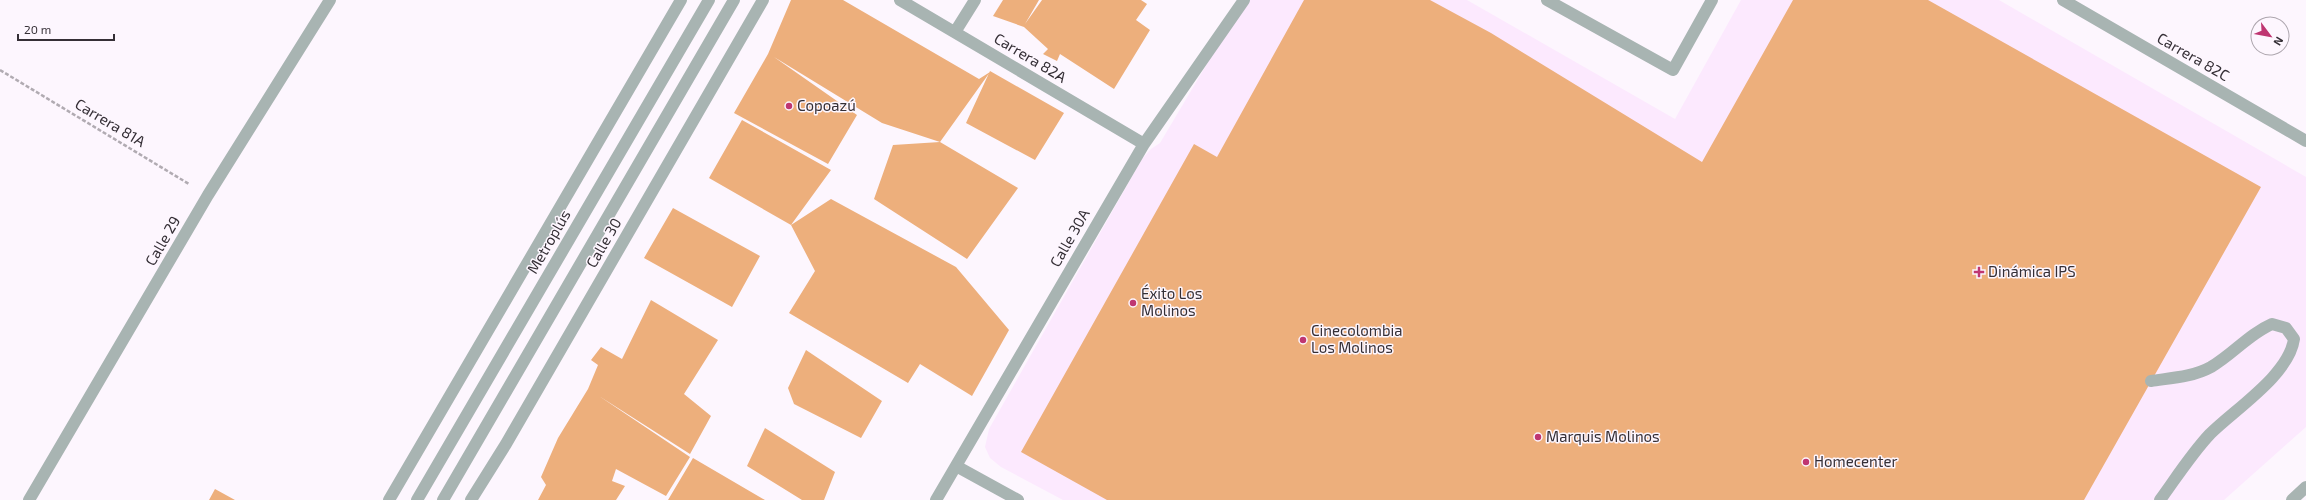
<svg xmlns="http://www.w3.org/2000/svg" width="2306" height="500" font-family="'Exo 2',sans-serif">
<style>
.built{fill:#fce9fe}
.building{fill:#edaf7c}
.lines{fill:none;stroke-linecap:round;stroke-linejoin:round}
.path{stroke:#b1abb2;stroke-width:2.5;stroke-dasharray:4 2;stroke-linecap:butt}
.minor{stroke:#a8b4b2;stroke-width:12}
.poi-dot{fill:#bf3671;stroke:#fdf6fe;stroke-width:1.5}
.labels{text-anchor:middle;stroke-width:3;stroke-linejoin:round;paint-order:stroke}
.street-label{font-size:15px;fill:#352f36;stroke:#fdf6fe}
.poi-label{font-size:15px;fill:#352f36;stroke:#fdf6fe;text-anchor:start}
</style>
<rect width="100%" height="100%" fill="#fdf6fe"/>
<path class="built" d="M1245,0H1467L1675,119L1741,0H1999L2306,177V427L2224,500H1063L1001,467L990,458L985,447L989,429L1142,159L1151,149L1160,143Z"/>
<path class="building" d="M791,0H843L979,79L990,72L940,142L882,123L774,57L857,115L828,164L734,113L768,54Z
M1003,0H1039L1025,24L1042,0H1141L1147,4L1136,20L1150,30L1114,89L1060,54L1057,61L1043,54L1048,49L1024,27L993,16Z
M1304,0H1430L1491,33L1702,162L1793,0H1928L2261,187L2084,500H1107L1021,452L1194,144L1217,157Z
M990,71L1064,113L1035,160L966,123Z
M742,120L831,170L791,225L831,199L956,267L1009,330L972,396L920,364L908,383L789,313L815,271L791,225L709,178Z
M940,142L1018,188L967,259L874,199L893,145Z
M673,208L760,256L732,307L644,258Z
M651,300L718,340L684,394L711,416L690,454L599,396L690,457L666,496L616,469L612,481L625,486L616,500H538L546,485L541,477L558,438L588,389L598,365L591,360L601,347L622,359Z
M806,350L882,401L861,438L794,404L788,388Z
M765,428L835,472L824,500H802L747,466Z
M693,458L746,489L765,500H668Z
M215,489L235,500H209Z"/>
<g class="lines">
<path class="path" d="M0,70L189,184"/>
<path class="minor" d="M900,0L1144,144
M1547,0L1673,70L1712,0
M2063,0L2306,141
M955,32L975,0
M2151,381C2171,378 2193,377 2211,367C2233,354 2249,334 2272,324L2286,328L2294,339C2289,375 2235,409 2210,434C2192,453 2176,478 2160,500
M956,466L1018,500
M29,500L208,195L330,0
M389,500L681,0
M417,500L709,0
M443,500L734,0
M471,500L506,444L763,0
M936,500L1144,144L1244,0
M2292,500L2306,487"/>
</g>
<g class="poi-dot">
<circle cx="789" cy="106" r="4"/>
<path d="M1977 266h4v4h4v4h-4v4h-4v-4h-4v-4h4z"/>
<circle cx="1133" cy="303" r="4"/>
<circle cx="1303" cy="340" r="4"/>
<circle cx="1538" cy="437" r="4"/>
<circle cx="1806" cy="462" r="4"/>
</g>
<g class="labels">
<g class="street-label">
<text transform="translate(2193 57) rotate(30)" y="5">Carrera 82C</text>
<text transform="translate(1030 58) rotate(31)" y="5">Carrera 82A</text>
<text transform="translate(110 123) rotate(31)" y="5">Carrera 81A</text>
<text transform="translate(1070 238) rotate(-60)" y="5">Calle 30A</text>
<text transform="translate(163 241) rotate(-60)" y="5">Calle 29</text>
<text transform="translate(549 242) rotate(-60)" y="5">Metroplús</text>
<text transform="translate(604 243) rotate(-60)" y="5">Calle 30</text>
</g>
<g class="poi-label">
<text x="797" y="111">Copoazú</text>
<text x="1988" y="277">Dinámica IPS</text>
<text x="1141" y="299">Éxito Los<tspan x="1141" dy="17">Molinos</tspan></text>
<text x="1311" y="336">Cinecolombia<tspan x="1311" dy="17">Los Molinos</tspan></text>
<text x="1546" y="442">Marquis Molinos</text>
<text x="1814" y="467">Homecenter</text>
</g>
</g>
<g transform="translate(2270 36) rotate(122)"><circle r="19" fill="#fdf6fe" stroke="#ada6ae"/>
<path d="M0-3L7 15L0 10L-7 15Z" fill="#bf3671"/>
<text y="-6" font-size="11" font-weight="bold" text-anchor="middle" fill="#352f36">N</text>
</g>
<path d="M18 34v6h96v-6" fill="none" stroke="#352f36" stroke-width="2"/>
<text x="24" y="34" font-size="12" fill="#352f36" stroke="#fdf6fe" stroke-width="3" paint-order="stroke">20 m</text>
</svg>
